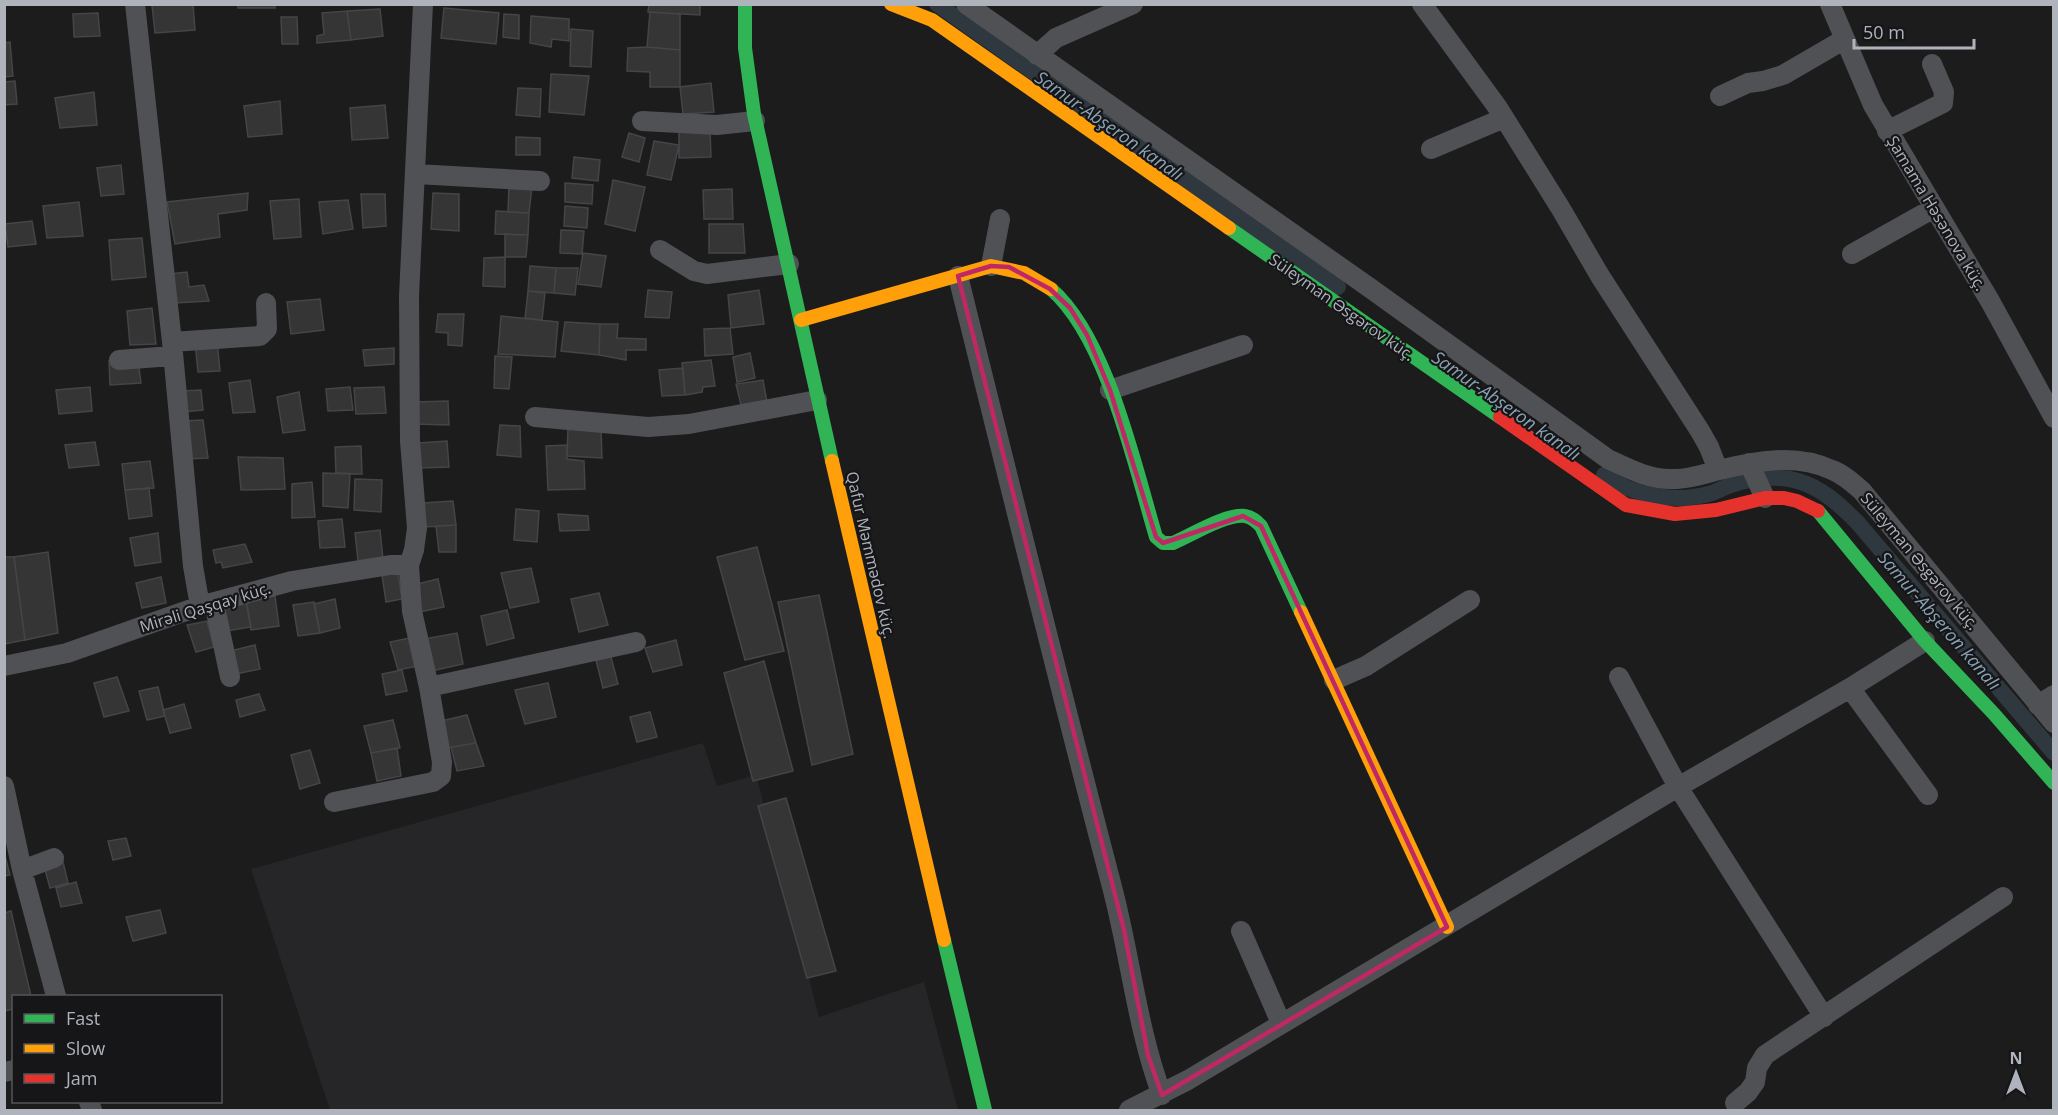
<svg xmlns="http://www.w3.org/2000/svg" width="2058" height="1115" font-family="'Open Sans',sans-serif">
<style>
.built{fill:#262628}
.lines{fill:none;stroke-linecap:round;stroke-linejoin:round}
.canal{stroke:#2f383e;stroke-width:16}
.building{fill:#353536;stroke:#444548;stroke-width:1.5}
.street{stroke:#505155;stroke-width:20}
.fast{stroke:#30b455;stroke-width:14}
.slow{stroke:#ff9f0a;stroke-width:14}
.jam{stroke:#e5322d;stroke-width:14}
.marked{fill:none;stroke:#c02865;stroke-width:4.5;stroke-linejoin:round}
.labels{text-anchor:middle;stroke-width:4.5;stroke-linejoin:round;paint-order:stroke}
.street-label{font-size:16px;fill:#aeb3bc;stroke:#161618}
.water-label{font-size:18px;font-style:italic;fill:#88a2b4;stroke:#161618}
</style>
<rect width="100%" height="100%" fill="#1c1c1c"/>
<path class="built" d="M703,743L717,786L756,775L819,1017L924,982L958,1110H330L251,869Z"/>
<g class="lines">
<path class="canal" d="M937,4L1338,287
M1604,475C1633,496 1674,503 1709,494C1718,491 1726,486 1734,484C1753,478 1779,475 1798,481C1822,488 1840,505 1857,522L2054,753"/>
</g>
<path class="building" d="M193,4L195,30L155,33L152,5Z
M238,4H275V8H238Z
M649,4H700V15L648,12Z
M444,8L499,13L496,44L441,38Z
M380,9L383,36L351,40L347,11Z
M347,11L351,40L317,43V36L324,34L322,13Z
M650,12L680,14V50L647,47Z
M98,13L100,36L74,37L73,14Z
M504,14L519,15V39L503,37Z
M531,16L569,19V41L552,39L551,47L530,43Z
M281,17H297L298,44H282Z
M571,29L593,31L591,67L570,66Z
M10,42L13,76L4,77V43Z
M647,47L680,50V87H650V72L627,71L628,48Z
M551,74L589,76L584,115L549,112Z
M15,81L17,104L4,105V82Z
M711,83L714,112L683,114L680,87Z
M518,88L541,89L540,117L516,115Z
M94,92L97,125L60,128L55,98Z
M280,101L282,134L248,137L244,106Z
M385,105L388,138L352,140L350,108Z
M679,129H710L711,157L679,158Z
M629,133L645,138L639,162L622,157Z
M516,137L540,138V155H516Z
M654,141L679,145L671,180L647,175Z
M574,157L600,160L598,181L572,178Z
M121,165L124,194L101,196L97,168Z
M613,180L645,187L635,231L605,224Z
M565,183L593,185L592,204L565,202Z
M509,185L532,186L529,213L508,212Z
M732,189L733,219H704L703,190Z
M248,193L247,210L218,214L220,237L175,244L167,202Z
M433,193L459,194V231L431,229Z
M361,194H385L386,226L363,228Z
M299,199L301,237L274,239L270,201Z
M348,200L353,229L323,234L319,202Z
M79,202L83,236L47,238L43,206Z
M565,206L588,208L587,228L564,226Z
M496,211L529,213L528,235L495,234Z
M32,221L36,244L8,247L5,224Z
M709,224H743L745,253H709Z
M561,230L584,231L582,254L560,253Z
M505,234L528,235L526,257H505Z
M142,238L146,277L112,280L109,240Z
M583,253L606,256L601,287L578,284Z
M505,257V287L483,286L484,258Z
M530,266L556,268L554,293L528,291Z
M556,268H578L575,295L554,293Z
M187,272L189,287L204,285L209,301L174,303L170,274Z
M648,290L672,292L669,318L645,317Z
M759,290L764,324L731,328L728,295Z
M528,291L545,293L542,320L525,318Z
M320,299L324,330L291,334L287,302Z
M152,308L156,344L130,345L127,311Z
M438,314H464L462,346L448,345V333L436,332Z
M501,316L558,322L555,357L498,354Z
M565,322L600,324L599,355L561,351Z
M600,324H618L617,338L646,339V350H626V360L599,355Z
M730,328L733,354L705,356L704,329Z
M217,340L220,371L198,372L195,342Z
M394,348V364L365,366L363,350Z
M750,353L755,378L737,382L733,357Z
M495,356L512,357L509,389L494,388Z
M138,360L141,383L110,385L109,361Z
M711,360L715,386L703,387L702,392L685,395L682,363Z
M683,368L685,395L662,396L659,370Z
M250,380L255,412L233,413L229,383Z
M763,380L767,402L741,405L736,384Z
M90,387L92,411L59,414L56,390Z
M350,387L353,410L328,411L326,389Z
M384,387L386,413L356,414L354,388Z
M201,390L203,410L183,412L181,391Z
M299,392L305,430L283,433L277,397Z
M448,401L449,425L415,424L414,402Z
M203,420L208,458L187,459L184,421Z
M500,425L520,426L521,457L497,455Z
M568,428L601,430L602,458L567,456Z
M447,441L449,467L420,468L418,443Z
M95,442L99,465L69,468L65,445Z
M567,445V459L584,461L585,489L548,490L546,446Z
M361,446L362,474L336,473L335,447Z
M238,457L283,458L285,489L241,490Z
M150,461L154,488L125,490L122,464Z
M323,473L350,474L348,508L323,506Z
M355,479L382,480L381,512L354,510Z
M312,482L315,517L292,518V484Z
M149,488L152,516L129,519L125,490Z
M453,501L456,525L424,527L423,503Z
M516,509L539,511L537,542L514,540Z
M558,514L588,516L589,530L560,531Z
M342,519L345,547L320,548L318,521Z
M456,525V552H439L436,526Z
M380,530L383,559L358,561L355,533Z
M158,533L161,562L135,566L130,538Z
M245,544L252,562L223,568L221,562L216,563L213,550Z
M757,547L784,651L745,660L717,557Z
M48,552L58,633L25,640L14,557Z
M4,557H14L25,640L4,644Z
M531,568L539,602L510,608L501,573Z
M398,572L402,599L386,602L382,575Z
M161,577L166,603L142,608L136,583Z
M438,579L444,607L419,612L413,585Z
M599,593L608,625L579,632L571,599Z
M819,595L853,754L812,765L778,602Z
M275,596L279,626L251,630L246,600Z
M335,599L340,628L320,633L314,604Z
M246,600L251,627L221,632L216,606Z
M314,602L320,633L298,636L293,605Z
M507,610L514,638L487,645L481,616Z
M207,621L214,647L196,652L187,625Z
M457,633L463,664L431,671L424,639Z
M409,638L418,666L398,670L390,642Z
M676,640L682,665L653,672L645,648Z
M255,645L260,669L231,675L226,652Z
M611,657L618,684L603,688L596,660Z
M764,661L793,771L753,781L724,673Z
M402,670L407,691L386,695L382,674Z
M117,677L129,711L104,717L94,683Z
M548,683L556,717L525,724L515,690Z
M158,687L165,716L147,720L139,691Z
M259,694L265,710L240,717L236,700Z
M184,704L191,728L170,733L163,710Z
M650,712L657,737L637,742L630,717Z
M467,715L476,743L448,748L441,721Z
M393,720L400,748L371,753L364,726Z
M476,743L484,766L457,771L451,747Z
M397,748L401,776L377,781L371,753Z
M310,750L320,783L300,789L291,755Z
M786,798L836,971L807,978L758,806Z
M126,838L131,856L113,860L108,841Z
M4,852L10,875L4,876Z
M63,862L68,883L50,888L44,866Z
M76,882L82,903L61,907L56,888Z
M160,910L166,933L133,941L126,917Z
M11,911L31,996H14V1009L4,1011V913Z"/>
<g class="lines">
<path class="street" d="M135,4L172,342L193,566L200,606
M966,4L1370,288L1608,459C1629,469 1650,480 1674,479C1689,479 1704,474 1719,470C1756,461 1796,453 1832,470C1843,474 1853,483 1862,491L2054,723
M1422,4L1498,108L1561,209L1600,276L1700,431L1709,447L1718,470
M1830,4L1873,105L1990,301L2054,418
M1037,55L1056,38L1133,4
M1720,96L1748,83L1763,81L1783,75L1845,39
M642,121L717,125L755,121
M1887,131L1943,103L1944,92L1932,64
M1431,149L1504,118
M416,174L540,181
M660,250L694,271L707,274L789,264
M1852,254L1934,208
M991,266L1000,219
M958,276C1008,478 1058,681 1111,883C1130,953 1137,1029 1162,1095
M172,342L260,336L267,329L266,303
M119,360L172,356
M1110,390L1243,345
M535,417L648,427L689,424L817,400
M1749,463L1765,498
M214,603L230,677
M4,666L67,653L200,606L292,581L390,565H409
M1619,677L1678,787L1824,1017
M1334,680L1366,666L1470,600
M429,687L636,642
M1850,688L1928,795
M2038,705L2054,695
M4,786L22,870L56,996
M334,802L433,782L441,776L442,762L429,687L412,611L409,565L414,550L417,528L410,441L409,296L423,4
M22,870L54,858
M1241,931L1281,1023
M4,1072L14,1070
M89,1102L92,1110
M1735,1103L1748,1092L1755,1082L1757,1068L1765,1055L2003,897
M1129,1110L1188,1080L1678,787L1850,688L1925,641"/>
<path class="fast" d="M745,4V48L754,114L832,461
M1229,228L1500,417
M1051,289C1107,337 1135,467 1156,537L1163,543H1173C1192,535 1225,514 1245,516C1252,517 1256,521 1261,526L1301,612
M1818,511L1925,641L1994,714L2054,783
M944,940L985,1110"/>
<path class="slow" d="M891,4L932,20L1229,228
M801,320L991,266L1024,273L1051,289
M832,461L944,940
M1301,612L1447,927"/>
<path class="jam" d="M1500,417L1626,505L1675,514L1716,510L1765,498H1784L1797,501L1818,511"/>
</g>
<path class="marked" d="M991,266L1009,267L1050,289L1070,308L1087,335L1110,390L1156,537L1163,543L1243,516L1261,526L1447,927L1162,1095L1148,1055L1124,930L958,276Z"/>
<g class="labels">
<g class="street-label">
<text transform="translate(1937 213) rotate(59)" y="6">Şamama Həsənova küç.</text>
<text transform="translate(1342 307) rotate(35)" y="6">Süleyman Əsgərov küç.</text>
<text transform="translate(871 555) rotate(77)" y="6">Qafur Məmmədov küç.</text>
<text transform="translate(1920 561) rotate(50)" y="6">Süleyman Əsgərov küç.</text>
<text transform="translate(205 607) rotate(-17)" y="6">Mirəli Qaşqay küç.</text>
</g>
<g class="water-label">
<text transform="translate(1109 126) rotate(35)" y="6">Samur-Abşeron kanalı</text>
<text transform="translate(1506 406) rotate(35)" y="6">Samur-Abşeron kanalı</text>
<text transform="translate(1939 621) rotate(49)" y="6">Samur-Abşeron kanalı</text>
</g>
</g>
<rect width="2058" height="1115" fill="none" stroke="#aeb3bc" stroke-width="12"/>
<rect x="12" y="995" width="210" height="108" fill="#161618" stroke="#53555a" stroke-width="1.5"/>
<rect x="24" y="1014" width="30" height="9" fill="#30b455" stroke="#53555a" stroke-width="1.5"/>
<text x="66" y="1025" font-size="18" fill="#aeb3bc">Fast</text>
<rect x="24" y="1044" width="30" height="9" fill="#ff9f0a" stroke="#53555a" stroke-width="1.5"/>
<text x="66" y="1055" font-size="18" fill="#aeb3bc">Slow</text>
<rect x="24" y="1074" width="30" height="9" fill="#e5322d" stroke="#53555a" stroke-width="1.5"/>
<text x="66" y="1085" font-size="18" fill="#aeb3bc">Jam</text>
<g transform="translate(2016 1073)" stroke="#161618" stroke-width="4.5" paint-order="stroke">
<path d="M0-4.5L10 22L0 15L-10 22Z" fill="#aeb3bc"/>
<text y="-9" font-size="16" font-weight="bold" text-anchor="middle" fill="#aeb3bc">N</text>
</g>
<path d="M1854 39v9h120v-9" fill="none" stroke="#aeb3bc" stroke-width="3"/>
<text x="1863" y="39" font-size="18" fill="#aeb3bc" stroke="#161618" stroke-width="4.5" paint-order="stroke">50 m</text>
</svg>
